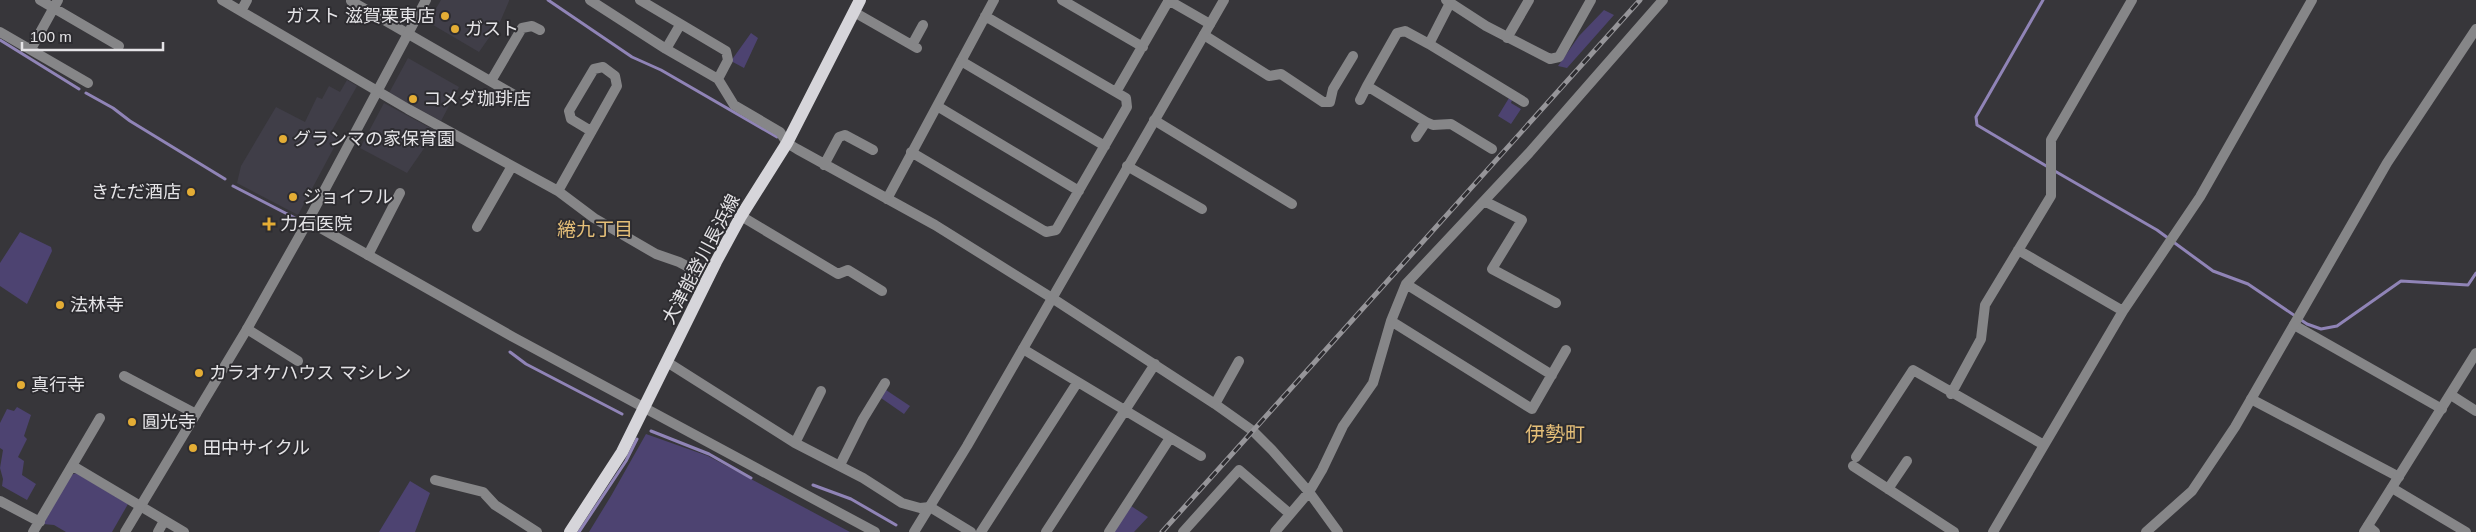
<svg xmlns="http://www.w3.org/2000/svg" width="2476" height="532" font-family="Helvetica,'Noto Sans JP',sans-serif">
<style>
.built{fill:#403e48}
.green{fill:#4d4371}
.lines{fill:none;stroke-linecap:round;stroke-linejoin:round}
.stream{stroke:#9084b7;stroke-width:3}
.minor{stroke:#868688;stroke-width:10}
.tertiary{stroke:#868688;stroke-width:10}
.primary{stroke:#d6d5da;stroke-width:12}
.rail-casing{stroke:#969599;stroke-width:5}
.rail{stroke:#2d2c30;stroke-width:3;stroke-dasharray:9;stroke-linecap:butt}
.poi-dot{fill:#e4ad35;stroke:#2d2c30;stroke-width:2}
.labels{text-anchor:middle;stroke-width:4;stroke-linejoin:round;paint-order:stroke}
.poi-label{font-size:18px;fill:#e5e4e7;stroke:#2d2c30;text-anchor:start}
.street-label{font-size:18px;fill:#e5e4e7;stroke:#2d2c30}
.neighbourhood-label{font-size:19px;fill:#e5bf78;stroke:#2d2c30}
.quarter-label{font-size:20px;fill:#e5bf78;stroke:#2d2c30}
</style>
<rect width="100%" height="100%" fill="#37363a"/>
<path class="built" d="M441,0H509V1L500,22L479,52L428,22Z
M408,58L459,87L441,121L389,93Z
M347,80L357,86L330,134L339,138L298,215L237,183L241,166L276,107L305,122L317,97L322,99L329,86L340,92Z
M384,103L436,131L407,173L360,148Z"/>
<path class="green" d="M1604,10L1614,15L1567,68L1558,66L1579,36Z
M751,33L758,38L744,68L731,61Z
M1509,98L1512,100L1511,103L1521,109L1511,124L1498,116Z
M20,232L51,247L52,251L27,304L0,286V263Z
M886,390L910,406L904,414L881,398Z
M17,407L31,415L24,436L27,439L18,457L24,461L22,475L36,484L27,500L2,486L3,479L0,468L3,450L0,448V423L7,409L14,411Z
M646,434L708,456L850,532H589L611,496Z
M76,473L128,504L112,532H66L54,525L43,524L71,475Z
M410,481L430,493L415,532H379Z
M1131,506L1148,517L1134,532H1114Z"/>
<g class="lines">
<path class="stream" d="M548,0L632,57L661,70L777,137
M2043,0L1976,117L1977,125L2048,167
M0,40L79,89
M86,93L113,108L130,121L225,179
M2053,170L2157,230L2213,271L2248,284L2307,324L2321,329L2337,326L2401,281L2468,285L2476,273
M233,186L295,218
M510,352L526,364L622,414
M651,431L709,454L751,478
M813,485L851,499L896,525
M579,532L626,461L637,439"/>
<path class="minor" d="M40,0L119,46
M222,0L408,109L558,191L594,218L656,254L679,262L709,278
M590,0L666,49L718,79L734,105L780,132L787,143L797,149L935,225L1052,298L1215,404L1253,431L1272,450L1309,492L1338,532
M640,0L726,51L728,60L718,79
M1062,0L1143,47
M1168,0L1210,24
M1446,0L1486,26L1550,59L1559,57L1591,0
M351,1L518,97
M1450,3L1429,44L1405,31L1397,33L1367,86L1426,122L1433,125L1451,124L1492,149
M241,11L247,0
M854,12L917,48
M0,32L88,83
M1204,35L1269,76L1281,74L1323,102H1330L1333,89L1353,56
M1507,38L1529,0
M1429,44L1524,102
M912,45L923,25
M31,49L58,0
M666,49L680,25
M961,61L1105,146
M491,81L522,28L532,26L540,30
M1116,92L1169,0
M1360,100L1367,86
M937,106L1079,191
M1154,120L1292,204
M1416,137L1426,122
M911,152L1046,232L1056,230L1127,107L1126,98L985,16
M824,165L839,137L845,135L873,150
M1127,166L1202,209
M558,191L617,86L615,76L603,67L594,69L569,111L571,119L591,131
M887,199L994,0
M1484,201L1522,220L1492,269L1556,303
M741,216L838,274L848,270L882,291
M477,227L512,166
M2018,250L2123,311
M368,255L400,193
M1406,284L1552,375
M1391,321L1532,409L1566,350
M2294,325L2442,409
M247,329L298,361
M1023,349L1201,456
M667,362L795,443L863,478L902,503L920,508L930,507L971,532
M124,376L196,414
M1951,394L1981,339L1985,305L2051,196V140L2132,0
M2451,395L2476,411
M2251,399L2399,477
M1215,404L1239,361
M795,443L821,391
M1856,457L1913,370L2044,445
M840,465L863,419L885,383
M73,466L184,532
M1853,466L1954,532
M435,480L483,492L495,505L537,532
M2392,488L2466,532
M1888,489L1907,461
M0,501L40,522
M2368,526L2375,532
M33,532L100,418
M158,532L164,521
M981,532L1077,383
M1046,532L1155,364
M1109,532L1170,438
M1183,532L1239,470L1290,514
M1275,532L1309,492L1322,470L1343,426L1373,383L1391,321L1406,284L1529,153L1663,0
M1993,532L2123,311L2200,197L2312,0"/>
<path class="tertiary" d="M308,221L513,337L875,532
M125,532L247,329L308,221L426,0
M914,532L967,446L1224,0
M2146,532L2192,491L2235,427L2387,163L2476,29
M2364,532L2476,353"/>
<path class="primary" d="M570,532L622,452L716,262L741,216L787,143L860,0"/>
<g class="rail-casing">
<path id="rail" d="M1162,532L1640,0"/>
</g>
<use href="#rail" class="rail"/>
</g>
<g class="poi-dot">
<circle cx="445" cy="16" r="5"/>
<circle cx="455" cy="29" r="5"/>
<circle cx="413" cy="99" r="5"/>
<circle cx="283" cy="139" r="5"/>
<circle cx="191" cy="192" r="5"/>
<circle cx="293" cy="197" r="5"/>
<path d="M266.5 216.5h5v5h5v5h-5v5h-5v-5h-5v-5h5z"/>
<circle cx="60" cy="305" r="5"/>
<circle cx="199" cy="373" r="5"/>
<circle cx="21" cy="385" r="5"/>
<circle cx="132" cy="422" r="5"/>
<circle cx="193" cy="448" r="5"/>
</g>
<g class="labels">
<g class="poi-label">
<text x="435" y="22" text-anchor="end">ガスト 滋賀栗東店</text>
<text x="465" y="35">ガスト</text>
<text x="423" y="105">コメダ珈琲店</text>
<text x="293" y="145">グランマの家保育園</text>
<text x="181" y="198" text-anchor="end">きただ酒店</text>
<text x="303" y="203">ジョイフル</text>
<text x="280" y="230">力石医院</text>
<text x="70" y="311">法林寺</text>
<text x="209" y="379">カラオケハウス マシレン</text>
<text x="31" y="391">真行寺</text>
<text x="142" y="428">圓光寺</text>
<text x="203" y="454">田中サイクル</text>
</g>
<g class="street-label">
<text transform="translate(701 259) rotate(-62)" y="6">大津能登川長浜線</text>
</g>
<g class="neighbourhood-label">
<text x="595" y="236">綣九丁目</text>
</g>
<g class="quarter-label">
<text x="1555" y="441">伊勢町</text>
</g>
</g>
<path d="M22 42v8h141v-8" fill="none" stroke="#e5e4e7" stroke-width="2.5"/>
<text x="30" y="42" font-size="15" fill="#e5e4e7" stroke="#2d2c30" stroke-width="4" paint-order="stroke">100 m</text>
</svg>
